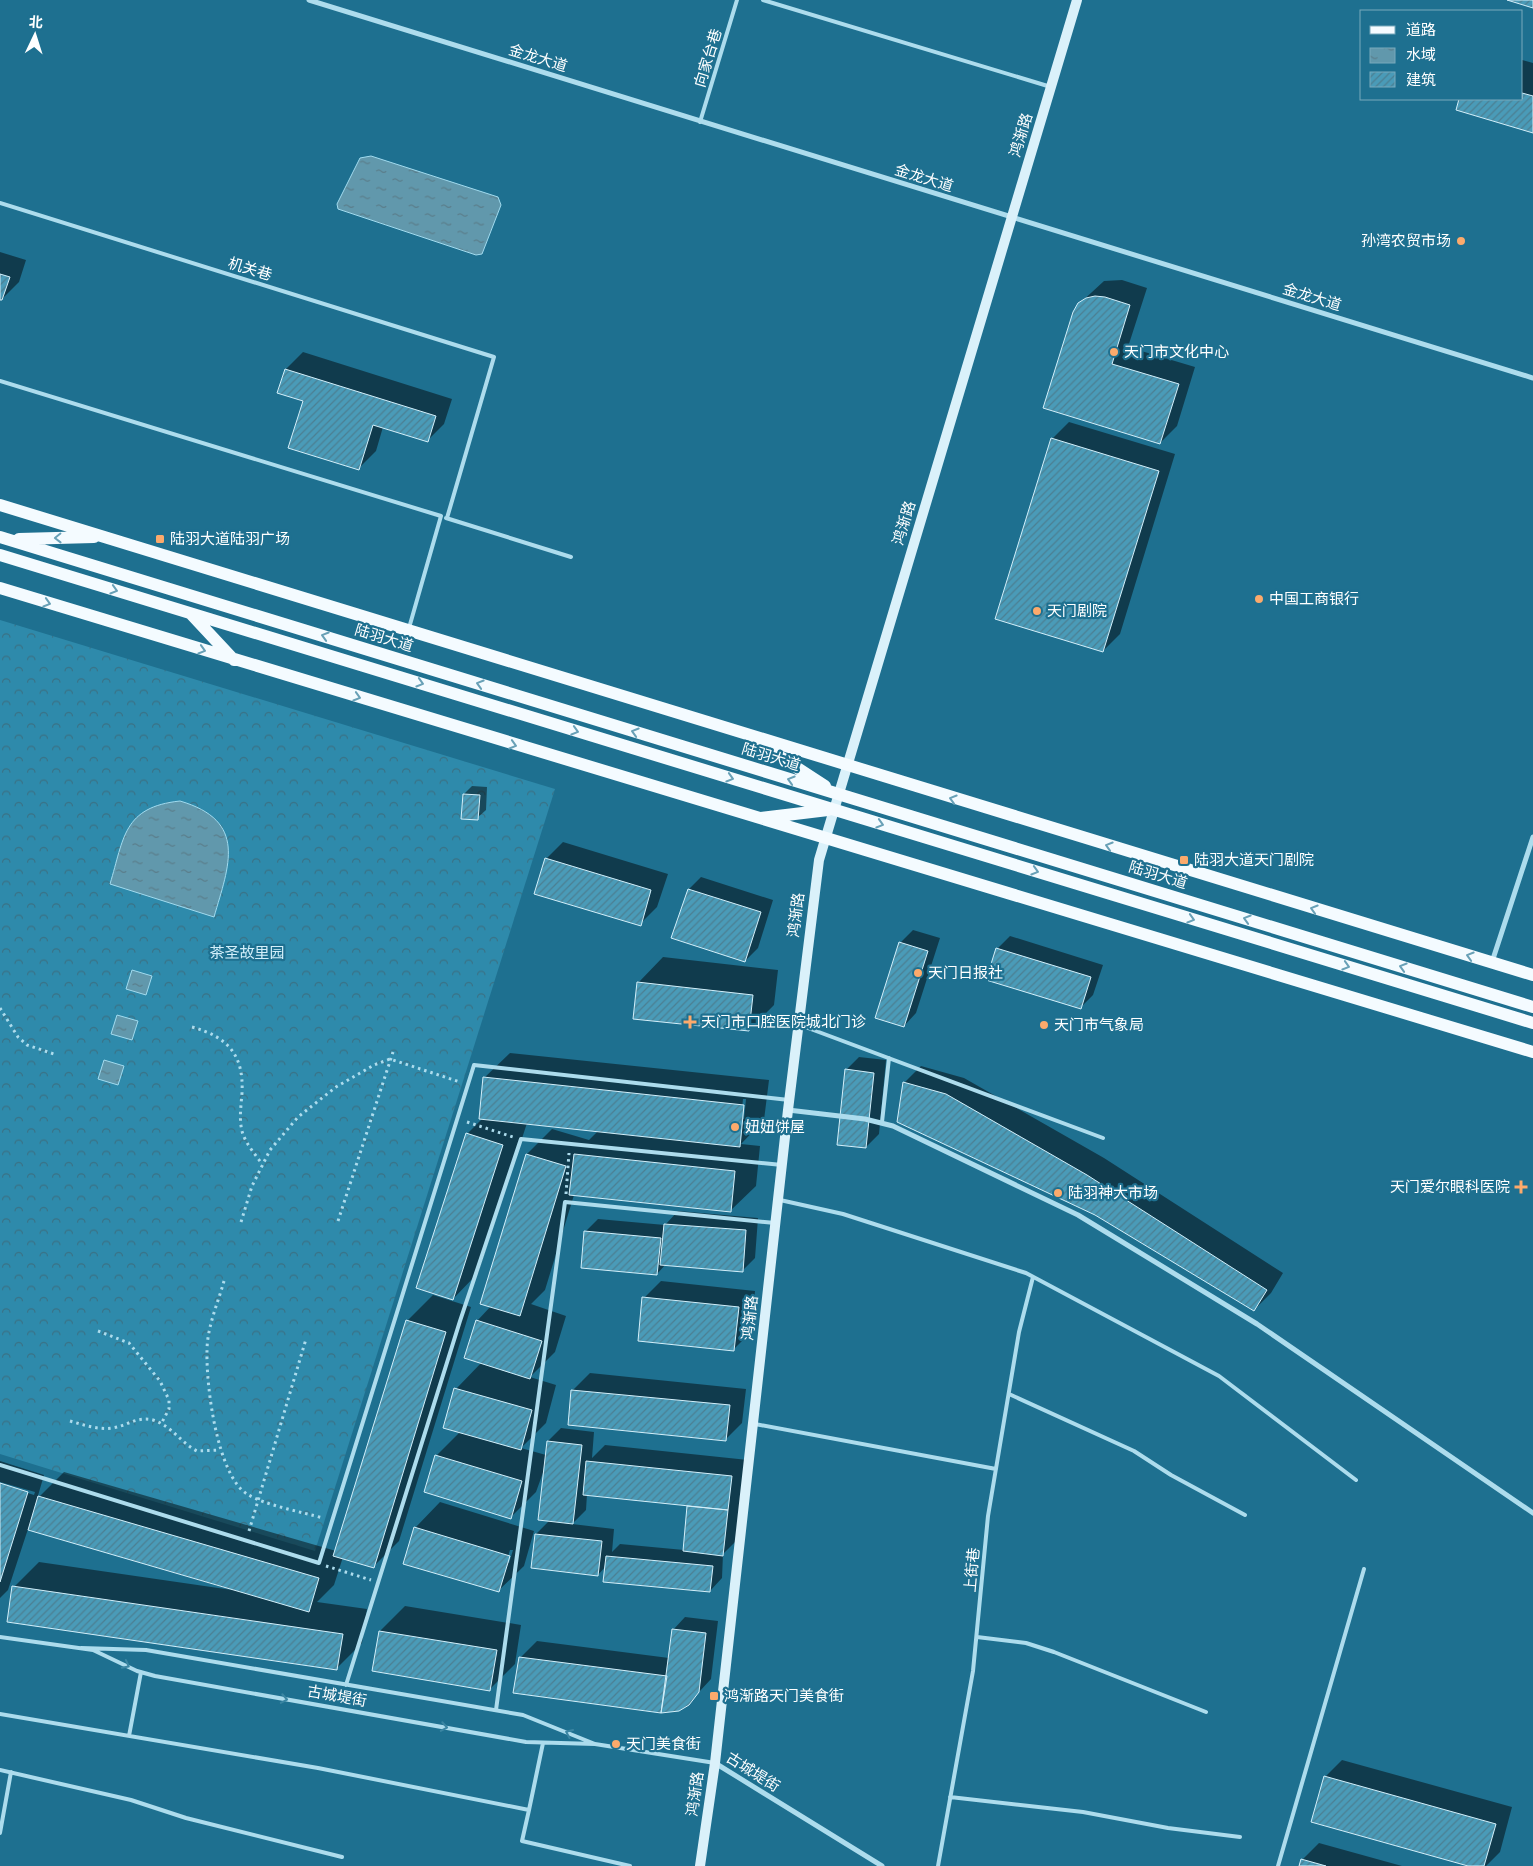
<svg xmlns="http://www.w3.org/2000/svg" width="1533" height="1866" font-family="Overpass,'Noto Sans SC',sans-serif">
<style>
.forest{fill:url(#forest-crowns)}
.water{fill:url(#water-ripples);stroke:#a1dbef}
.shadow{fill:#0007;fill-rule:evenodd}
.building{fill:url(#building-hatch);stroke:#d3effa}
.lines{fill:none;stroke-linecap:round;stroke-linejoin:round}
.path{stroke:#addced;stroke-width:3;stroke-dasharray:2.5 4;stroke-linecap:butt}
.lane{stroke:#addced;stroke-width:4}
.street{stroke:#addced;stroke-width:5}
.secondary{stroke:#daf1fa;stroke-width:10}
.primary{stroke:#f4fbff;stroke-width:12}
.oneway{stroke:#69a1b7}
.oneway2{stroke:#3b86a3}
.poi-dot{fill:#fcaa6c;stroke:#1e7090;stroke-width:2}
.labels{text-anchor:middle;stroke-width:4.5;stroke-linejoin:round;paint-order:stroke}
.street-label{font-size:15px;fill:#fff;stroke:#1e7090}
.poi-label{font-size:15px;fill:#fff;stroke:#1e7090;text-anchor:start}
.park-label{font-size:15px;fill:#d3effa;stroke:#1e7090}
</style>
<defs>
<pattern id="forest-crowns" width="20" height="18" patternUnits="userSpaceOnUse" patternTransform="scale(1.25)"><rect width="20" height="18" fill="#2e8aab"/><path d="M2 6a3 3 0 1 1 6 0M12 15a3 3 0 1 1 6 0" fill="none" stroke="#3a7185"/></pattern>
<pattern id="water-ripples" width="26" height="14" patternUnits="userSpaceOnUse" patternTransform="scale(1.25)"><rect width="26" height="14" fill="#6198ac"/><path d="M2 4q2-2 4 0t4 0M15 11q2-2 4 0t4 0" fill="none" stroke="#5a7d8a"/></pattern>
<pattern id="building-hatch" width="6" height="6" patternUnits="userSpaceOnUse" patternTransform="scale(1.25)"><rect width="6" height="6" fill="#4a9bb8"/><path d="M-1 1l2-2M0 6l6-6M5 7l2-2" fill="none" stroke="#4b7f92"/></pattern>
</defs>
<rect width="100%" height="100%" fill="#1e7090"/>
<path class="forest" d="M0,620L555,789L315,1551L0,1454Z"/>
<path class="water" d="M371,156L498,197L501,205L482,254L476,255L338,209L337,204L360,158Z
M180,801C248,821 229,865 214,917L110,884C124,838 123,807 180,801Z
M132,970L152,976L146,995L126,989Z
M117,1015L138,1021L132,1040L111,1034Z
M104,1060L124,1066L118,1085L98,1079Z"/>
<path class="shadow" d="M1522,60L1533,63V132L1457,109L1460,99H1522Z
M0,252L26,260L19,282L2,299L0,298Z
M1122,280L1147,288L1128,347L1195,367L1177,426L1160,443L1044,408L1079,304L1104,281Z
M303,352L452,399L444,424L427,441L383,427L376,451L359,468L305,401L279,392L286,369Z
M1069,422L1175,454L1120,634L1103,651L1052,439Z
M472,786L487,787L486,810L477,818L464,794Z
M563,842L668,874L657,907L640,924L546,859Z
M701,877L773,900L758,948L745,961L689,889Z
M913,930L940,938L916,1013L904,1026L900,943Z
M1010,936L1103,965L1093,995L1081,1007L997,949Z
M663,957L778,970L774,1005L749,1030L638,983Z
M510,1053L769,1080L764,1120L741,1144L760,1146L756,1186L730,1211L574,1195L545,1290L531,1304L566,1316L555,1352L530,1377L556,1385L546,1423L521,1448L546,1455L548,1441L561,1428L594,1432L592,1458L605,1445L748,1460L735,1542L723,1554L722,1578L710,1591L606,1566L598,1575L536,1534L550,1520L545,1467L536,1492L511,1517L436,1456L460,1432L456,1389L482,1362L477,1321L491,1306L527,1154L552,1129L589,1140L599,1130L527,1123L478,1273L453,1299L467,1134L483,1118L484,1078ZM743,1099H746L744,1119H741ZM587,1494L690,1505L684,1550L620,1544L612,1552L614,1529L572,1524L586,1510Z
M859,1057L886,1060L879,1134L866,1147L846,1070Z
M921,1066L964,1078L1104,1158L1283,1273L1271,1293L1254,1310L904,1083Z
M678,1211L758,1218L755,1258L742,1271L666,1264L657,1274L586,1231L598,1219L665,1225Z
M661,1281L755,1291L751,1332L734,1349L644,1298Z
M433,1295L471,1307L399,1541L373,1567L343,1557L334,1585L317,1602L367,1609L362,1643L337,1668L14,1587L39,1562L232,1590L28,1529L8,1590L0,1598V1484L34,1495L35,1492L0,1482V1461L44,1475L37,1499L64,1472L336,1551L407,1321Z
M590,1373L746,1389L742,1423L725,1440L569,1424L573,1390Z
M440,1502L534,1531L524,1566L498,1591L415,1528ZM510,1550H513L509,1563H506Z
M405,1606L521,1625L515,1664L489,1690L380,1631Z
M685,1617L718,1621L711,1679L688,1704L520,1658L537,1641L669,1658L673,1630Z
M1342,1760L1512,1807L1500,1852L1486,1866H1472L1325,1777Z
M1319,1843L1402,1866H1300L1302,1860Z"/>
<path class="building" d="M1507,0H1533V8Z
M1522,93L1533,96V133L1456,110L1459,99H1522Z
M0,274L10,277L2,300H0Z
M1095,296L1105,297L1130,305L1112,364L1179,384L1160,444L1043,408L1073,312L1078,303L1086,298Z
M285,369L436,416L428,442L373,425L359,470L288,448L303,401L277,393Z
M1051,438L1159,471L1103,652L995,619Z
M463,794L480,795L478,820L461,819Z
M545,858L651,890L641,926L534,894Z
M688,889L761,912L745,962L671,938Z
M899,942L928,951L904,1027L875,1018Z
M996,948L1091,977L1081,1009L986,980Z
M637,982L753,995L749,1031L633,1019Z
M845,1069L874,1073L866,1148L837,1145Z
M483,1077L744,1105L740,1147L479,1119Z
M903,1082L946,1094L1087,1175L1267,1290L1254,1311L1095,1215L897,1122Z
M466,1133L503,1145L453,1300L416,1288Z
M526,1154L566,1166L520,1316L480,1304Z
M574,1154L735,1171L731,1212L569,1195Z
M664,1224L746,1230L743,1272L660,1265Z
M584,1231L661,1238L657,1275L581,1268Z
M642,1297L739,1307L734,1351L638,1341Z
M406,1320L446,1332L374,1568L333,1556Z
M476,1320L542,1341L530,1379L464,1358Z
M454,1388L532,1410L521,1450L443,1428Z
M571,1390L730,1405L726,1441L568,1425Z
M547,1441L582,1445L573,1524L538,1520Z
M435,1455L522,1481L511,1519L424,1492Z
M586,1461L732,1476L728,1510L583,1495Z
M0,1483L28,1492L0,1582Z
M38,1496L319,1578L309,1612L28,1530Z
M687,1506L728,1510L723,1556L683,1551Z
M414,1527L510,1556L499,1592L403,1564Z
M535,1534L602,1541L598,1576L531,1568Z
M606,1556L713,1566L710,1592L603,1582Z
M12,1586L343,1634L337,1670L7,1622Z
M672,1629L706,1633L699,1692L689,1705L679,1711L661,1713Z
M379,1631L497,1650L490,1691L372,1671Z
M519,1657L667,1676L661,1713L513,1693Z
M1324,1776L1496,1824L1484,1866H1468L1311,1822Z
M1301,1859L1326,1866H1299Z"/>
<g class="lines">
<path class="path" d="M0,1008L18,1037L27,1045L54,1054
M192,1027C228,1037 244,1055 242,1093C241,1106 239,1119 242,1131C245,1143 255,1154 262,1164
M467,1122L513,1137
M566,1194L569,1153
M338,1221L393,1052
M241,1222L252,1186L270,1150L298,1117L336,1087L374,1065L390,1059L460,1082
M224,1281C218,1303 207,1327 207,1351C206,1385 217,1475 247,1494C264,1505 302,1512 323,1518
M98,1331L129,1343L160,1381L169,1400V1409L161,1424
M70,1421C84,1425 98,1430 112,1428C127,1426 137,1416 153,1420C172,1426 181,1443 197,1451L220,1450
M249,1531L306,1339
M326,1566L371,1580"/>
<path class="lane" d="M763,0L1051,87
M700,122L737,0
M0,203L494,357L447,518
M0,381L441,516L409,628
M446,518L571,557
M800,1025L1103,1138
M882,1122L889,1058
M780,1200L843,1214L1026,1273L1219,1376L1356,1480
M1009,1394L1134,1451L1171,1475L1245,1515
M755,1424L996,1469
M0,1465L319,1563L474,1065L789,1100
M0,1637L93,1650L137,1671L155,1676L526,1742L595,1744L523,1715L146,1650L81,1648
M977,1637L1026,1643L1054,1652L1206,1712
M346,1685L460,1321L521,1139L782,1165
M496,1710L565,1202L775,1223
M0,1714L318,1768L529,1810L543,1743
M129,1736L141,1672
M595,1744L715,1763
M0,1770L131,1800L186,1818L342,1857
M950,1797L1083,1812L1168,1828L1240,1837
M529,1810L522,1841L630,1866
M0,1833L11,1772
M938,1866L973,1671L988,1516L1019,1332L1033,1277
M1278,1866L1364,1569"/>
<path class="street" d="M309,0L1533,378
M1492,962L1533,837
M788,1110L865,1119L893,1126L1078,1215L1257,1324L1533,1513
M715,1763L882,1866"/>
<path class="secondary" d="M700,1866L715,1763L788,1110L819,860L1077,0"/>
<path class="primary" d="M0,505L1533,975
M0,537L1533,1007
M19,539L94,537
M0,555L1533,1023
M0,588L1533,1052
M191,614L234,660
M762,745L825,786
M761,818L828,810"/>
</g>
<defs><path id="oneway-chevron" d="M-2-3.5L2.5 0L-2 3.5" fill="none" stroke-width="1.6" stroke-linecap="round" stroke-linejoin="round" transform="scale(1.25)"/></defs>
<g class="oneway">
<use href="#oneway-chevron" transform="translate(58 538) rotate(179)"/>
<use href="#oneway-chevron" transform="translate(114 590) rotate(17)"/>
<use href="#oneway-chevron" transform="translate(47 603) rotate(17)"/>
<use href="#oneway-chevron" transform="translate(325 636) rotate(-163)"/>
<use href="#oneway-chevron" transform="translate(202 650) rotate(17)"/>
<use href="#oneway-chevron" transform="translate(420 683) rotate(17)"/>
<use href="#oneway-chevron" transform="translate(480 684) rotate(-163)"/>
<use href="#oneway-chevron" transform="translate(357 697) rotate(17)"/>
<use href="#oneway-chevron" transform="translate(575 731) rotate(17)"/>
<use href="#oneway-chevron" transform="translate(635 732) rotate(-163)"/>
<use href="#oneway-chevron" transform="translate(513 745) rotate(17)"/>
<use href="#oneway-chevron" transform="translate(730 778) rotate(17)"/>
<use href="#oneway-chevron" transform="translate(791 780) rotate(-163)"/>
<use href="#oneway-chevron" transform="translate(953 799) rotate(-163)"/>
<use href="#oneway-chevron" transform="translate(880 824) rotate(17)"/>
<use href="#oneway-chevron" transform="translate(1109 846) rotate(-163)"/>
<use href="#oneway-chevron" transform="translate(1035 871) rotate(17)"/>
<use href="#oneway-chevron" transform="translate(1314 909) rotate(-163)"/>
<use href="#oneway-chevron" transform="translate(1191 919) rotate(17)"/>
<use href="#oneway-chevron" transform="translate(1247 919) rotate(-163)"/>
<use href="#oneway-chevron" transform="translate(1470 956) rotate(-163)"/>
<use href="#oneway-chevron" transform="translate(1346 966) rotate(17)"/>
<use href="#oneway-chevron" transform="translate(1403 967) rotate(-163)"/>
</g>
<g class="oneway2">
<use href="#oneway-chevron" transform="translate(126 1665) rotate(28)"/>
<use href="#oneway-chevron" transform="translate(284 1699) rotate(10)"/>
<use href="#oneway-chevron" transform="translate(444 1727) rotate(10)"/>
<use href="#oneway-chevron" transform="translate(569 1733) rotate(-156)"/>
</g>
<g class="poi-dot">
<circle cx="1461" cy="241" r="5"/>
<circle cx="1114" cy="352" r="5"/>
<rect x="155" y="534" width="10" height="10" rx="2.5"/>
<circle cx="1259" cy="599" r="5"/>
<circle cx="1037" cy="611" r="5"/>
<rect x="1179" y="855" width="10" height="10" rx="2.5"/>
<circle cx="918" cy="973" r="5"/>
<path d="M687.5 1014.5h5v5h5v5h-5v5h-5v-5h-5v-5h5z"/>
<circle cx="1044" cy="1025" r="5"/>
<circle cx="735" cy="1127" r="5"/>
<path d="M1518.5 1179.5h5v5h5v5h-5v5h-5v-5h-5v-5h5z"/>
<circle cx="1058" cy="1193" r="5"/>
<rect x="709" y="1691" width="10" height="10" rx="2.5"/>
<circle cx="616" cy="1744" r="5"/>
</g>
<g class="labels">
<g class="street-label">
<text transform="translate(538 58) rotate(17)" y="5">金龙大道</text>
<text transform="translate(708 58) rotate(-73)" y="5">向家台巷</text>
<text transform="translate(1021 135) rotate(-73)" y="5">鸿渐路</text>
<text transform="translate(924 178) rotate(17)" y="5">金龙大道</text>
<text transform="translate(250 269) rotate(17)" y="5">机关巷</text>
<text transform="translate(1312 297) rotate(17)" y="5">金龙大道</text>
<text transform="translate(904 523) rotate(-73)" y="5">鸿渐路</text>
<text transform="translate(384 638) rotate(17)" y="5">陆羽大道</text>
<text transform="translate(771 757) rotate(17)" y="5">陆羽大道</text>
<text transform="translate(1158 875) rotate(17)" y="5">陆羽大道</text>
<text transform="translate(796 915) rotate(-83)" y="5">鸿渐路</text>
<text transform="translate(750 1318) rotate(-84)" y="5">鸿渐路</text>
<text transform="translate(972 1570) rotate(-85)" y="5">上街巷</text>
<text transform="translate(337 1696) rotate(10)" y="5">古城堤街</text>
<text transform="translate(753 1772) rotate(32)" y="5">古城堤街</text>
<text transform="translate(695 1794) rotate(-82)" y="5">鸿渐路</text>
</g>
<g class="poi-label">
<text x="1451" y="246" text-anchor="end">孙湾农贸市场</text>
<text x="1124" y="357">天门市文化中心</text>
<text x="170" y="544">陆羽大道陆羽广场</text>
<text x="1269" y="604">中国工商银行</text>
<text x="1047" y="616">天门剧院</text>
<text x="1194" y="865">陆羽大道天门剧院</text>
<text x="928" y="978">天门日报社</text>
<text x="701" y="1027">天门市口腔医院城北门诊</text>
<text x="1054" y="1030">天门市气象局</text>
<text x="745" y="1132">妞妞饼屋</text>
<text x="1510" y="1192" text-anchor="end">天门爱尔眼科医院</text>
<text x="1068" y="1198">陆羽神大市场</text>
<text x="724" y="1701">鸿渐路天门美食街</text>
<text x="626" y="1749">天门美食街</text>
</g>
<g class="park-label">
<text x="247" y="958">茶圣故里园</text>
</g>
</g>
<rect x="1360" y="10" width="162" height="90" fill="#1e7090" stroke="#78a9bc"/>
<rect x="1370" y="26" width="25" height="8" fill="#f4fbff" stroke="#78a9bc"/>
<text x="1406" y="35" font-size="15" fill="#ffffff">道路</text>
<rect x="1370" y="48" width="25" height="15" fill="url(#water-ripples)" stroke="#78a9bc"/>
<text x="1406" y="60" font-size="15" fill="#ffffff">水域</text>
<rect x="1370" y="72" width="25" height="15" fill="url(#building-hatch)" stroke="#78a9bc"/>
<text x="1406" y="85" font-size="15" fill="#ffffff">建筑</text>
<g transform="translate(35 35) rotate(4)" stroke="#1e7090" stroke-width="4" paint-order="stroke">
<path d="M0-4L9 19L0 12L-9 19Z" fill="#ffffff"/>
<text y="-8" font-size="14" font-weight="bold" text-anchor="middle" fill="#ffffff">北</text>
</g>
</svg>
